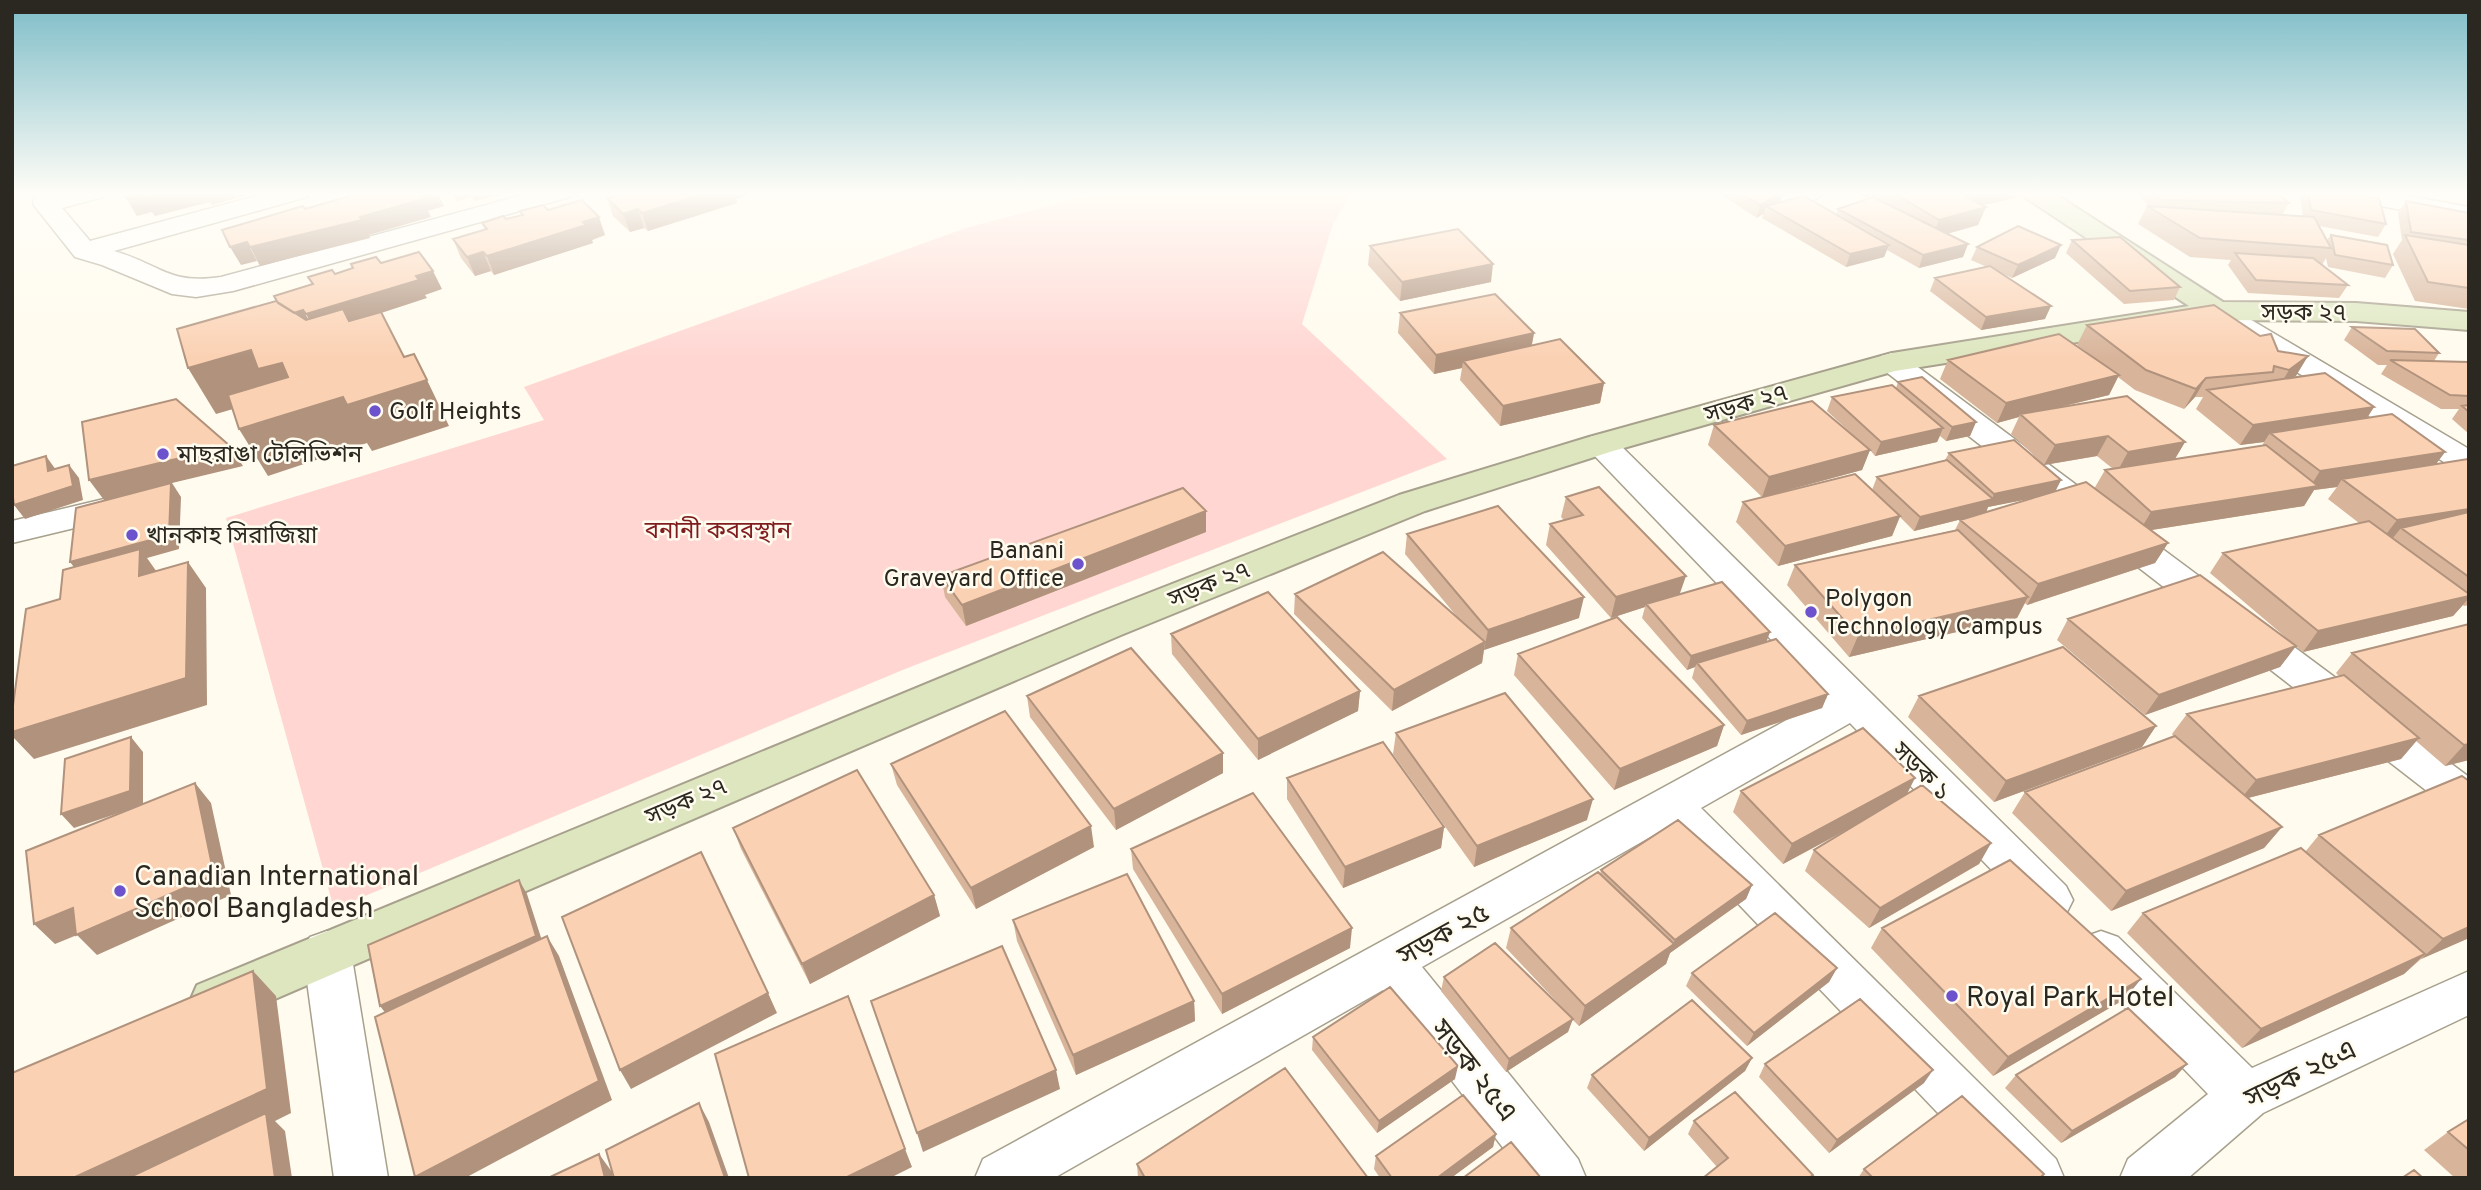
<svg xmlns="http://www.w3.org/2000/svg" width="2481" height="1190" font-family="Overpass,'Noto Sans Bengali',sans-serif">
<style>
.green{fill:#ffd6d2}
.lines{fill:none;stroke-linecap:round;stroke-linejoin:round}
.street-casing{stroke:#a7a08d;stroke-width:3}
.secondary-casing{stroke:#a7a08d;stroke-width:4}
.street{fill:#fff;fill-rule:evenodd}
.secondary{fill:#dde6bf;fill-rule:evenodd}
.wall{fill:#d8b49a;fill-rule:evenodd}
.shaded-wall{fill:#b0927d}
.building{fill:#fbd1b3;stroke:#b0927d;stroke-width:2}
.poi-dot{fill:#6c52cc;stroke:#fffbee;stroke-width:2.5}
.labels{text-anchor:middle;stroke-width:5;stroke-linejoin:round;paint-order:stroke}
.street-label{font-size:24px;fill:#2a2820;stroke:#fffbee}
.poi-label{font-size:24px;fill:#2a2820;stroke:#fffbee;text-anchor:start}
.park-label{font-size:24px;fill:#7f1c1d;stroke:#fffbee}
.near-poi-label{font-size:28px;fill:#2a2820;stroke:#fffbee;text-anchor:start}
.near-street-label{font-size:28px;fill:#2a2820;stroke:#fffbee}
</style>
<rect width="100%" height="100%" fill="#fffbee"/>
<path class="green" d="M1102,192H1352L1333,224L1302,324L1447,459L905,669L334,909L226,518L544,420L524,387L966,228Z"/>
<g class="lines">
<g class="street-casing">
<path id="street" d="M36,192H106L103,197L62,208L90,241L271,192H310L307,197L114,251C160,264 168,285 221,277L534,192H574L570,197L233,291L196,297L172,294L102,265L75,257L33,204Z
M1791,192H1823L1819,197C1802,206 1784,220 1765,215L1761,210L1765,205Z
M2337,192H2387L2469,207V223L2350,200L2341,197Z
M2233,312L2243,315L2469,449V473L2457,470L2223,327L2219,321L2223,315Z
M1892,353L1903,356L2469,777V817L2454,812L1881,368L1877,362L1881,356Z
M1601,434L1612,437L2066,886L2073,900L2066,914L2050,919L2034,914L1850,723L1701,808L2056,1159L2064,1178H2000L1666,828L1422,967L1578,1159L1586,1178H1526L1383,990L1054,1178H975L983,1159L1827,698L1590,451L1585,444L1590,437Z
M125,494L137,497L142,505L137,513L12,543V521Z
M327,931L344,937L351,952L388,1178H334L303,952L310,937Z
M2101,931L2118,937L2252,1068L2469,971V1015L2263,1113L2188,1178H2120L2128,1159L2208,1094L2084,965L2078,951L2084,937Z"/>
</g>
<g class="secondary-casing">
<path id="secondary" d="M2022,192H2052L2223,302L2356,303L2469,312V330L2356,321L2216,320L1895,371L1613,451L1425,511L1121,635L233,1017L215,1024L197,1017L190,1001L197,985L1093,615L1399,495L1589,437L1892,353L2189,306L2026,198Z"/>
</g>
<use href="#street" class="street"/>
<use href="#secondary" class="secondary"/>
</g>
<path class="wall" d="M450,192H510L475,201L471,197L457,201Z
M1717,192H1783L1780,202L1836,215L1838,209L1868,199L1855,192H2033L2032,194L1982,205L1986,207L1978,225L1947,234L1968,244L1963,257L1919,268L1887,250L1884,257L1846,267L1762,218L1764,213L1757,218Z
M2136,192H2277L2289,203L2282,215L2303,216L2300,197L2303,192H2345L2386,224L2378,237L2319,226L2327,240L2331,235L2393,265L2385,278L2328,267L2326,258L2322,265L2348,285L2339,298L2248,293L2228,265L2231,260L2190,257L2138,224L2147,206H2149Z
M748,195L736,199L737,203L648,231L644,228L630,232L613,216L607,198Z
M2406,201L2469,213V309L2415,301L2393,254L2402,240L2398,213Z
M548,210L605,235L592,240L593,243L494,275L491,271L475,276L461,258L453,239L485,230L482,223L506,219L521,215L520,211Z
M2072,240L2180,287L2174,300L2124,304L2066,253Z
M1370,246L1491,282L1400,301L1368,265Z
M1977,247L2055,258L2012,278L1999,272L2045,319L1981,330L1930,291L1935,278L1987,267L1971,260Z
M1400,313L1534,333L1532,345L1604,383L1600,403L1500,426L1460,380L1462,368L1434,374L1398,333Z
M2087,325L2308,356L2294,377L2374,407L2367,418L2445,452L2436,464L2469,459V605L2464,606L2463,605L2453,616L2303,652L2210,573L2223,553L2359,523L2328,499L2337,487L2314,490L2304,506L2151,530L2168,543L2155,563L2027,605L2025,603L2017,618L1849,657L1787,585L1795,565L1955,530L1960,520L1974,516L1914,531L1900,517L1892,536L1778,566L1736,522L1743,502L1872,490L1877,477L1945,460L1949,453L2061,480L2055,491L2094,489L2105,470L2112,468L2097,456L2044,465L2011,434L2019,417L1997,423L1940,379L1948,360L2096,359L2077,345ZM2118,377L2135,390L2184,409L2195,397H2203L2196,409L2240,445L2264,442L2262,446L2175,459L2185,442L2053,409L2109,395ZM2032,498L1986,512L1988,507Z
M2352,327L2439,353L2434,361L2469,363V434L2452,419L2459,409H2441L2381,374L2387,365H2378L2344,340Z
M1898,382L1976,422L1970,436L1946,441L1940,436L1937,442L1875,456L1870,450L1862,470L1762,497L1708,445L1714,425L1866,447L1827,411L1832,397L1896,388Z
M1566,497L1680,594L1767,642L1828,694L1822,708L1741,735L1692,678L1695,667L1687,670L1642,618L1645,607L1611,618L1546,545L1550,524L1564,520L1561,517Z
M1206,511V532L966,626L945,597L941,576Z
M1407,534L1579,618L1484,650L1482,663L1392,711L1294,614L1295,594L1458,618L1405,554Z
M2068,619L2296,646L2280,667L2145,715L2057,640Z
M2469,624V760L2445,766L2416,741L2401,759L2248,798L2282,827L2264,848L2111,911L2012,813L2025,792L2174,737L2172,734L2187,714L2339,676L2336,673L2352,653Z
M1171,634L1360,691L1358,711L1258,760L1172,654Z
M1518,654L1724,725L1717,746L1614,790L1514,675Z
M1027,696L1223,753V773L1116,830L1030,717Z
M1919,696L2156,726L2142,747L1994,802L1908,717Z
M1396,733L1587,820L1474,867L1393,754Z
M891,764L1094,847L976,909L897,785Z
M1287,778L1444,827L1441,848L1343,888L1287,799Z
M1741,791L1906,795L1991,843L1979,864L1869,928L1805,871L1814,850L1864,821L1783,864L1733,812Z
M733,828L934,895L940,916L810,984L741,849Z
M2319,835L2469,938L2421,959L2404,974L2242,1048L2127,933L2143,913L2305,852Z
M1131,849L1350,948L1222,1014L1133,869Z
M1601,870L1752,885L1746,899L1670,953L1666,964L1579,1026L1572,1019L1568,1032L1506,1072L1441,991L1444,977L1571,1017L1506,948L1511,928L1600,874Z
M1013,920L1194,1001L1195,1021L1076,1075L1017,941Z
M1882,928L2125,999L1993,1076L1871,948Z
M1837,968L1829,982L1747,1046L1686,986L1692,973Z
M1313,1037L1455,1079L1377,1133L1312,1050Z
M1752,1058L1745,1071L1644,1151L1587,1088L1592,1075Z
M1765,1064L1924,1083L1829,1153L1759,1077Z
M2187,1064L2175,1077L2061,1143L2005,1088L2016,1075Z
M2469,1119V1178H2455L2424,1150L2448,1132Z
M1694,1121L1813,1175L1811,1178H1703L1717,1167L1688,1134Z
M1496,1134L1493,1147L1451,1178H1380L1374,1169L1376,1156Z
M1137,1164L1368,1178H1138Z
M1864,1169L2041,1178H1858Z"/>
<path class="shaded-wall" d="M170,192H257L212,205L210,202L155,216L152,212L137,216L126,198L142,193Z
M424,192H437L444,206L428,211L431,217L369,235L370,238L260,266L250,247L360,217Z
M453,192H469L471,197L457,201Z
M471,192H510L475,201Z
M710,192H747L748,195L736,199L737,203L648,231L642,213Z
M1781,192H1783L1780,202L1766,206L1764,213L1757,218L1760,205Z
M1992,192H2033L2032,194L1967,209L1971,196Z
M1986,207L1978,225L1932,238L1939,220Z
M638,209L644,228L630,232L623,214Z
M599,217L605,235L592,240L593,243L494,275L487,256Z
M247,242L257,261L241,265L230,247Z
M1968,244L1963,257L1919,268L1923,255Z
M1889,245L1884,257L1846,267L1850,254Z
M2061,245L2055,258L2012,278L2018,265Z
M483,252L491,271L475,276L467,257Z
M1493,264L1491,282L1400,301L1402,282Z
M433,271L442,289L425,295L427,298L317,334L306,314Z
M2051,306L2045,319L1981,330L1986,317Z
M303,310L314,329L286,316Z
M1534,333L1530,353L1463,361L1462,368L1434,374L1436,355Z
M251,350L282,363L343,397L427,380L449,426L372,451L367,443L268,476L239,429L274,397L216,414L188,368Z
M2308,356L2296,376L2277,390L2289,370Z
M2119,375L2109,395L2022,416L2020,414L2019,417L1997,423L2006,403Z
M2206,378L2195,397L2184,409L2196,389Z
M1604,383L1600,403L1500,426L1503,406Z
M2374,407L2361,427L2270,433L2264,442L2240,445L2253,425Z
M1976,422L1970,436L1946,441L1952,427Z
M1943,428L1937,442L1875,456L1881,442Z
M2108,436L2097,456L2044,465L2055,445Z
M2185,442L2173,462L2117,472L2128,452Z
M230,446L243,466L172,483L181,497L179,549L147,558L159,575L158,602L81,576L70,562L104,500L89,480Z
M1870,450L1862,470L1762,497L1769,477Z
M2445,452L2430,472L2342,479L2337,487L2314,490L2304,506L2139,532L2151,512L2310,487L2320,471Z
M46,456L56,470L48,471Z
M69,465L79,478L83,500L25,519L14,505Z
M2061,480L2054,494L1988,507L1986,513L1914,531L1920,517L1992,499L1994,494Z
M2469,509V526L2401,528L2392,539L2381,541L2397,520Z
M1206,511V532L966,626L962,605Z
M1900,516L1892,536L1778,566L1785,546Z
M2168,543L2155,563L2027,605L2038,584Z
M188,562L206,588L207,705L34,759L12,736V732Z
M1686,576L1679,596L1646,604L1645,607L1611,618L1616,597Z
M2469,596V598L2453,616L2303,652L2318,631Z
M1584,597L1579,618L1484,650L1488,630Z
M2028,597L2017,618L1849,657L1858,636Z
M1770,632L1765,646L1697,663L1695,667L1687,670L1691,656Z
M1485,642L1482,663L1392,711L1394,690Z
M2296,646L2280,667L2145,715L2159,695Z
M1360,691L1358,711L1258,760V739Z
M1828,694L1822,708L1741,735L1747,721Z
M1724,725L1717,746L1614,790L1620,769Z
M2156,726L2142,747L1994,802L2006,781Z
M131,737L143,752V805L74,828L61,814Z
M2419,738L2401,759L2240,800L2256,780Z
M2469,744V760L2445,766L2464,745Z
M1223,753V773L1116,830L1114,809Z
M1915,778L1905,798L1783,864L1792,844Z
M195,783L211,803L231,895L97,955L77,935L55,944L34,924Z
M1593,799L1587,820L1474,867L1477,846Z
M1091,826L1094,847L976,909L971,888Z
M1444,827L1441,848L1343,888L1345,867Z
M2282,827L2264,848L2111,911L2126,891Z
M1991,843L1979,864L1869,928L1880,908Z
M519,880L527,894L545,950L391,1020L380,1006Z
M1752,885L1746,899L1670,953L1666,964L1579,1026L1585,1006L1673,944L1675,940Z
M934,895L940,916L810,984L802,964Z
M2469,927V938L2421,959L2443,939Z
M1352,928L1350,948L1222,1014V994Z
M547,936L559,956L612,1100L465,1178H416Z
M2425,954L2404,974L2242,1048L2261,1029Z
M1837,968L1829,982L1747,1046L1754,1033Z
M253,971L276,996L291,1113L275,1121L285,1131L292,1178H73Z
M2141,979L2125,999L1993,1076L2008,1057Z
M768,993L777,1013L631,1089L620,1070Z
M1194,1001L1195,1021L1076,1075L1073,1055Z
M1573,1019L1568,1032L1506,1072L1509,1059Z
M1752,1058L1745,1071L1644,1151L1649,1138Z
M2187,1064L2175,1077L2061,1143L2072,1131Z
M1458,1066L1455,1079L1377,1133L1379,1121Z
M1056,1070L1060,1089L923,1152L917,1133Z
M1933,1070L1924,1083L1829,1153L1837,1140Z
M699,1103L709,1122L729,1178H725Z
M1496,1134L1493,1147L1451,1178H1437Z
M905,1149L912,1167L890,1178H845Z
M599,1154L612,1172L613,1178H605Z"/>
<path class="building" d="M123,192H170L144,198L142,193L126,198Z
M357,192H424L419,193L423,199L360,217L362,220L250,247L247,242L230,247L222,230L303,206L305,209L350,196L348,194Z
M627,192H710L642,213L638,209L623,214L607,198Z
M1739,192H1781L1760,205Z
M1892,192H1958L1986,207L1939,220Z
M1964,192H1992L1971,196Z
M2153,192H2276L2289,203L2161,200Z
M2308,192H2345L2379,198L2386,224L2311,210Z
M1804,196L1889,245L1850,254L1766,206Z
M1873,197L1968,244L1923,255L1838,209Z
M582,200L599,217L583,222L586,225L487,256L483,252L467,257L453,239L487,229L482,223L503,216L506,219L523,215L520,211L543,205L548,210Z
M2406,201L2469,213V240L2411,232Z
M2147,206L2314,217L2331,248L2200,238Z
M2018,226L2061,245L2018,265L1977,247Z
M1458,229L1493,264L1402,282L1370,246Z
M2331,235L2387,245L2393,265L2335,255Z
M2405,235L2469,245V288L2428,282Z
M2120,237L2180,287L2130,291L2072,240Z
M419,252L433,271L416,276L419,280L306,314L303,310L294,313L278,303L274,296L313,284L308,277L332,270L335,274L353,268L351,264L376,257L381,263Z
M2235,253L2313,258L2348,285L2256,280Z
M1990,266L2051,306L1986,317L1935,278Z
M1495,294L1534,333L1436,355L1400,313Z
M276,301L306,320L343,309L349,321L381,312L404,357L414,354L427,380L347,405L343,397L239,429L228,395L288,377L282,363L258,369L251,350L188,368L177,329Z
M2214,305L2260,336L2271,334L2278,351L2308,356L2289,370L2274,366L2273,372L2206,378L2196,389L2146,370L2087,325Z
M2352,327L2415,329L2439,353L2387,351Z
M2059,334L2119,375L2006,403L1948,360Z
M1560,339L1604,383L1503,406L1463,361Z
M2390,360L2468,362L2469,363V396L2450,395Z
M2325,373L2374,407L2253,425L2207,390Z
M1922,377L1976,422L1952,427L1898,382Z
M1892,385L1943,428L1881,442L1832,397Z
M2127,396L2185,442L2128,452L2108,436L2055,445L2020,414Z
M176,399L230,446L89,480L82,422Z
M1812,401L1870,450L1769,477L1714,425Z
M2469,405V412L2462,406Z
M2392,414L2445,452L2320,471L2270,433Z
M2014,440L2061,480L1994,494L1949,453Z
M2266,445L2318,486L2151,512L2105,470Z
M46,456L48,471L69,465L73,486L14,505L12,491V466Z
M2468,459H2469V509L2397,520L2342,479Z
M1947,460L1993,499L1920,517L1877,477Z
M1855,474L1900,516L1785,546L1743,502Z
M2086,482L2168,543L2038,584L1960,520Z
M171,483L169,535L70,562L76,508Z
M1599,487L1686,576L1616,597L1550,524L1583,515L1566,497Z
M1183,488L1206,511L962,605L941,576Z
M1498,506L1584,597L1488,630L1407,534Z
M2469,512V577L2401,528Z
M2369,521L2469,594V596L2318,631L2223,553Z
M1958,530L2028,597L1858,636L1795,565Z
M140,549L139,576L188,562L186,678L12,732V713L26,609L60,599L63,570Z
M1383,552L1485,642L1394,690L1295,594Z
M2200,575L2296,646L2159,695L2068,619Z
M1722,582L1770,632L1691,656L1646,604Z
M1268,592L1360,691L1258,739L1171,634Z
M1617,617L1724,725L1620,769L1518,654Z
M2469,624V744L2464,745L2352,653Z
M1776,639L1828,694L1747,721L1697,663Z
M2063,647L2156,726L2006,781L1919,696Z
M1131,648L1223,753L1114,809L1027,696Z
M2344,675L2419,738L2256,780L2187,714Z
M1505,693L1593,799L1477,846L1396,733Z
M1005,711L1091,826L971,888L891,764Z
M1863,728L1915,778L1792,844L1741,791Z
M2175,736L2282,827L2126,891L2025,792Z
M131,737L130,791L61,814L65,759Z
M1383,742L1444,827L1345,867L1287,778Z
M857,770L934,895L802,964L733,828Z
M2462,776L2469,781V927L2443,939L2319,835Z
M195,783L214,875L76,935L73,908L34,924L26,851Z
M1922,785L1991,843L1880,908L1814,850Z
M1253,793L1352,928L1222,994L1131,849Z
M1678,820L1752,885L1675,940L1601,870Z
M2301,848L2425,954L2261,1029L2143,913Z
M701,852L768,993L620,1070L562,917Z
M2010,860L2141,979L2008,1057L1882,928Z
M1598,872L1674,944L1585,1006L1511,928Z
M1127,874L1194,1001L1073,1055L1013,920Z
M519,880L536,936L380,1006L368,945Z
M1775,913L1837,968L1754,1033L1692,973Z
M547,936L599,1081L415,1177L375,1017Z
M1495,943L1573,1019L1509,1059L1444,977Z
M1002,946L1056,1070L917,1133L871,1001Z
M253,971L267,1089L73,1178H12V1073Z
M1390,987L1458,1066L1379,1121L1313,1037Z
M848,996L905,1149L845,1178H749L715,1054Z
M1860,999L1933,1070L1837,1140L1765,1064Z
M1692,1000L1752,1058L1649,1138L1592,1075Z
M2128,1008L2187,1064L2072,1131L2016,1075Z
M1285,1068L1368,1178H1145L1137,1164Z
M1735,1092L1813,1175L1809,1178H1703L1728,1158L1694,1121Z
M1463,1095L1496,1134L1437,1178H1392L1376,1156Z
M1962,1096L2044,1174L2040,1178H1873L1864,1169Z
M699,1103L725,1178H614L606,1150Z
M266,1113L275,1178H128Z
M2469,1119V1150L2448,1132Z
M1511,1142L1541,1178H1463Z
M599,1154L605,1178H548Z
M2414,1170L2423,1178H2402Z"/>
<linearGradient id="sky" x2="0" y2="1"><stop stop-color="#7ebdc8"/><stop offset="0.54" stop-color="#fffdf7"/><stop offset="1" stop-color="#fffdf7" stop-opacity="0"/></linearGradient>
<rect width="2481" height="358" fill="url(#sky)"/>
<g class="poi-dot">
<circle cx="375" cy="411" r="7"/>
<circle cx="163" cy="454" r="7"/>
<circle cx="132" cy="535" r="7"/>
<circle cx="1078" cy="564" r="7"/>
<circle cx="1811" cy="612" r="7"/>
<circle cx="120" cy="891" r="7"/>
<circle cx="1952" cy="996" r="7"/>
</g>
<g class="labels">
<g class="street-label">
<text x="2304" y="320">সড়ক ২৭</text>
<text transform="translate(1746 403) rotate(-16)" y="8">সড়ক ২৭</text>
<text transform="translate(1209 584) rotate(-22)" y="8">সড়ক ২৭</text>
<text transform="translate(1922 771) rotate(45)" y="8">সড়ক ১</text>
<text transform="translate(686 801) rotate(-23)" y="8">সড়ক ২৭</text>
</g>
<g class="poi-label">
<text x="389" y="419">Golf Heights</text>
<text x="177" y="462">মাছরাঙা টেলিভিশন</text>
<text x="146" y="543">খানকাহ সিরাজিয়া</text>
<text x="1064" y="558" text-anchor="end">Banani<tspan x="1064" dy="28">Graveyard Office</tspan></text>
<text x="1825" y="606">Polygon<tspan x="1825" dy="28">Technology Campus</tspan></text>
</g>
<g class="park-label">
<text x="718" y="538">বনানী কবরস্থান</text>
</g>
<g class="near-poi-label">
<text x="134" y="885">Canadian International<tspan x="134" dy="32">School Bangladesh</tspan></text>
<text x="1966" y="1006">Royal Park Hotel</text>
</g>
<g class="near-street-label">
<text transform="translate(1443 933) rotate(-29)" y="10">সড়ক ২৫</text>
<text transform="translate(1475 1070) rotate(52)" y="10">সড়ক ২৫এ</text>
<text transform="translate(2300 1073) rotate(-26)" y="10">সড়ক ২৫এ</text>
</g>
</g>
<rect width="2481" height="1190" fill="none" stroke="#2a2820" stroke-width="28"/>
</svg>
